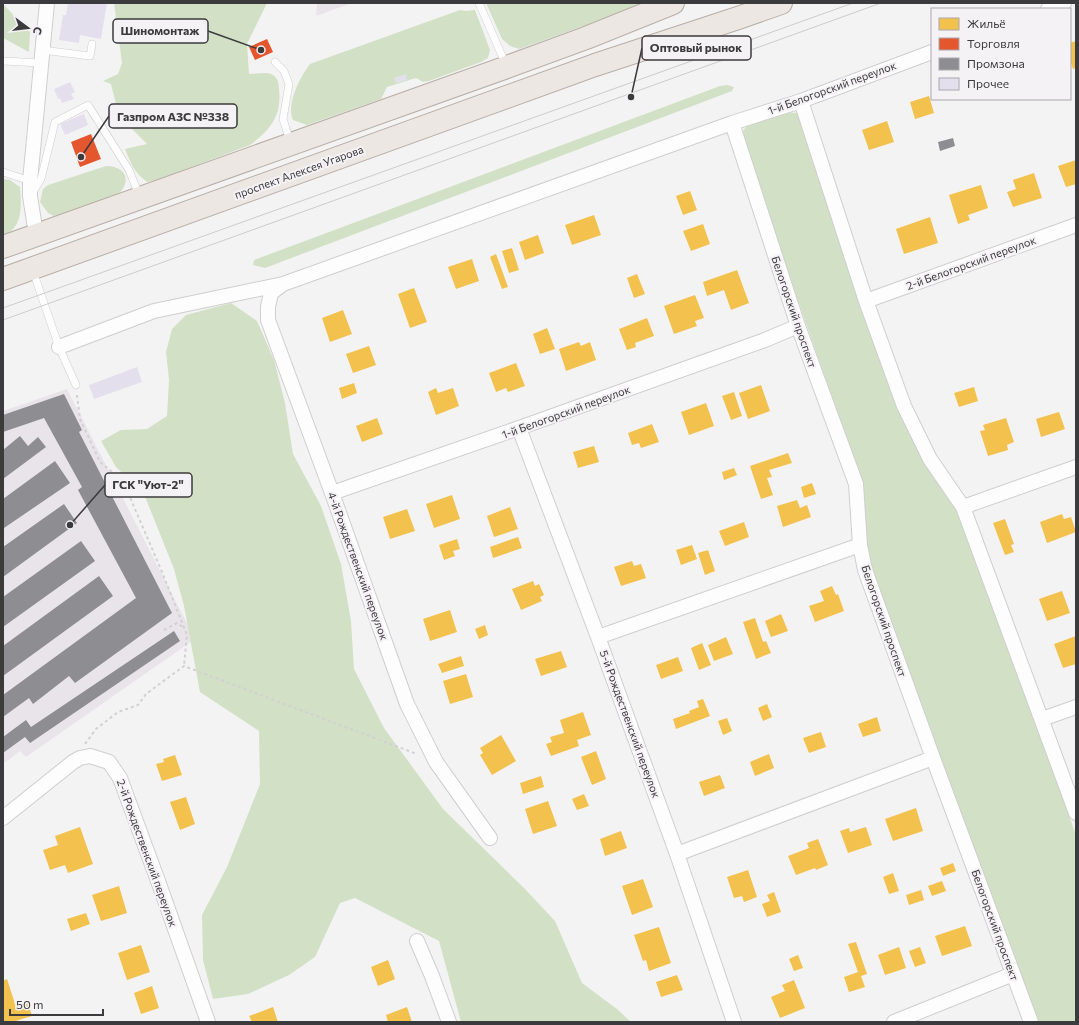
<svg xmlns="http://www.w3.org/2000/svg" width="1079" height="1025" font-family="Commissioner,sans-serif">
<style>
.built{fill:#e8e4ea}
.green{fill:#d2e1c5}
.homes{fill:#f2c14e}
.shops{fill:#e4572e}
.industry{fill:#8d8d92}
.building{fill:#e4dfed}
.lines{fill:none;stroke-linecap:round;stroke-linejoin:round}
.lane-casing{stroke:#cfcecf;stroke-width:8}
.street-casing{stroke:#cfcecf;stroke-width:16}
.primary-casing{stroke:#b8aea6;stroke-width:24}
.path{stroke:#d2d1d2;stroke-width:2;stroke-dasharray:3 3;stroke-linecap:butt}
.lane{stroke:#fdfdfd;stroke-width:7}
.street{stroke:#fdfdfd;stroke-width:14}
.primary{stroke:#ede7e3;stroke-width:22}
.tram{stroke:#cdcccd;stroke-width:1}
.labels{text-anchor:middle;stroke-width:4;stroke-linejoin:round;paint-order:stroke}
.street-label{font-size:11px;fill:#3b3a3c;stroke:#f4f2f5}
.leader{fill:none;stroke:#3b3a3c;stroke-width:1.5}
.callout-dot{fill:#3b3a3c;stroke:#f4f2f5;stroke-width:1.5}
.callout{fill:#f4f2f5;stroke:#3b3a3c;stroke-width:1.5}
.callout-label{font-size:12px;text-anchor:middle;font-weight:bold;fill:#3b3a3c}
</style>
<rect width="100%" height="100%" fill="#f4f3f4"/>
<path class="built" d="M317,3H352L316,16Z
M67,389L195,639L26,757L20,751L3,764V411Z"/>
<path class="green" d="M114,3H267L247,44L249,74C255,74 265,72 271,74C277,76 279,83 279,89C282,115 271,130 250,145L157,180L147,182C134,172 131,164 125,149L147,144L119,116L111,84L103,81L118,74L122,63Z
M486,3H648L519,49L510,46L502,39Z
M3,4L30,32L29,52L3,38Z
M460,10L466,11L475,10L490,50L488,58L481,62L429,81L423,82L416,78L387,87L381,99L307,125L293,120C286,104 300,77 310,64Z
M727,85L734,87L732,91L265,268L253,265L254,260L720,86Z
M783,112L797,113L804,122L855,283L960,512L1076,835V1022H1036L866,562L856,465L742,142L743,131L749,122Z
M106,166C111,166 117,167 122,171C129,178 125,189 118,194L54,216L48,213L40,202L43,189L48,185Z
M3,179L10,180L20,187C21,200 23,220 12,230C10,232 6,234 3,235Z
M231,303L257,321L274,360L285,403L293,454L321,506L341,564L351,621L354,669L384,728L443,809L524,888L555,921L582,983L617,1009L631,1022H461L439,941L355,898L340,903L315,957L289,975L248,994L213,999L203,960L202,915L227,867L260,784L259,731L200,692L184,606L174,569L144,494L116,467L101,441L121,430L147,429L167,416L169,380L166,352L172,329L186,315Z"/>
<path class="homes" d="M1076,41V68L1073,69L1070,60V43Z
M929,96L934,113L915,119L910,102Z
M887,121L894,142L869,150L862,130Z
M1076,160V184L1066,187L1058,166Z
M1034,173L1042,198L1013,207L1007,192L1016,189L1013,180Z
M981,185L988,208L968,215L970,220L958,224L949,195Z
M690,191L697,210L683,215L676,196Z
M594,215L601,235L572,245L565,225Z
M930,217L938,243L904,254L896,229Z
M703,224L710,244L691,251L683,231Z
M538,235L544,253L525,260L519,242Z
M512,248L519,270L509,273L502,251Z
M496,254L508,287L502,289L490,257Z
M472,259L479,281L456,289L448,267Z
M737,270L749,303L731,310L724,290L707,296L703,282Z
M637,274L645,294L634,298L627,278Z
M414,288L427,322L410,328L398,294Z
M695,295L704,318L695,321L697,326L674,334L664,306Z
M343,310L352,334L330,342L322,318Z
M647,318L654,336L635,343L636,347L627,350L619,329Z
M547,328L555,349L540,354L533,334Z
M579,342L581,346L590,342L596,360L566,371L559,349Z
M369,346L376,365L353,373L346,354Z
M516,363L525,386L508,392L506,388L496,392L489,373Z
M354,383L357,393L342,399L339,388Z
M761,385L770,411L748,419L739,393Z
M974,387L978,401L959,407L954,393Z
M436,388L438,393L453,388L459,406L436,415L428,392Z
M734,392L742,416L731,420L722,396Z
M706,403L714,426L689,435L681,412Z
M1059,412L1065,429L1041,437L1036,419Z
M377,418L383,434L362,442L356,426Z
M1006,418L1014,442L1007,445L1008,450L988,456L980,431L985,430L983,425Z
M652,424L659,442L641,448L639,443L632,445L628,433Z
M594,446L599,462L578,468L573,452Z
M788,453L792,463L769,470L772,477L767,478L773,495L761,499L750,466Z
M734,468L737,475L724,480L722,472Z
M812,483L816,494L804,498L801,487Z
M452,495L460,519L434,528L426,504Z
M797,500L800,508L807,505L811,517L783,527L777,506Z
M510,507L518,529L494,537L487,516Z
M407,509L415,531L390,539L383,517Z
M1062,514L1064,519L1071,517L1076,532L1047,543L1040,522Z
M1005,519L1014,544L1011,545L1014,552L1005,555L993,523Z
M744,522L749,537L725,546L719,531Z
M518,537L522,548L493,558L490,547Z
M457,539L460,549L453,551L455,556L444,560L439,545Z
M692,545L697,559L681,565L676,550Z
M708,550L715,571L705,575L698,553Z
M632,561L634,566L641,564L646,578L621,586L614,567Z
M533,581L535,586L539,584L544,595L540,597L542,601L521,610L512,589Z
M832,586L836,595L838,594L844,611L815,622L809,606L824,601L820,591Z
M1062,591L1070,613L1047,621L1039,599Z
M450,610L457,632L430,641L423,619Z
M781,614L788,631L771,637L765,621Z
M755,618L763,642L766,641L771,653L756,659L743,622Z
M485,625L488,635L479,639L475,629Z
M1076,636V664L1063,668L1054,644Z
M726,637L733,654L714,661L708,645Z
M702,643L711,665L699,670L691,648Z
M561,651L567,667L541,676L535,659Z
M461,656L464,666L442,673L438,664Z
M678,657L683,671L661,679L656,665Z
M466,674L473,697L450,704L443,681Z
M703,699L710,716L676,729L673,719L690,713L689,711L699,707L697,701Z
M767,704L772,717L763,721L758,708Z
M583,712L591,735L577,740L579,746L551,756L546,744L552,742L550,737L564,733L560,720Z
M877,717L881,731L863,737L858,724Z
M727,718L732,731L723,735L718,721Z
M821,732L826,747L809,753L803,738Z
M501,735L516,761L492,775L480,755L483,753L480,748Z
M596,751L606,779L592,785L581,757Z
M769,754L774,768L755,776L750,762Z
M175,755L182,775L162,781L156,764L164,762L163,759Z
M720,775L725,788L704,796L699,782Z
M541,776L544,787L523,794L520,783Z
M584,794L589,806L577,810L572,799Z
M186,797L195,824L180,830L170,802Z
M548,801L557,826L533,834L525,809Z
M916,808L923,831L893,841L885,819Z
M80,827L93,864L68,873L65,865L50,870L43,850L58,845L55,836Z
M866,827L872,845L848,853L840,831L849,828L850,832Z
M621,831L627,848L605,856L600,839Z
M818,839L828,865L816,870L815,868L796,875L788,856L809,848L807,843Z
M953,863L956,871L943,876L940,868Z
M748,870L757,897L744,902L742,896L734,898L727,877Z
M893,873L899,891L889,894L883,877Z
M643,879L653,907L632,915L622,886Z
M942,881L946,891L932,896L928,886Z
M119,886L127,913L101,921L92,895Z
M921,890L924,900L909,905L906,895Z
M774,892L781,912L767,917L762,904L770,901L767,895Z
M86,913L90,924L71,931L67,919Z
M965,926L972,946L942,956L935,936Z
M659,927L671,963L649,971L646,960L643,961L634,935Z
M856,942L867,974L861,976L865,987L849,992L844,977L858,972L848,944Z
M141,945L150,972L127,980L118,953Z
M899,947L906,968L885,975L878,955Z
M920,947L926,963L915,967L909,951Z
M798,955L803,968L794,971L789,959Z
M388,960L395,979L378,986L371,967Z
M677,975L683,990L661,997L656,982Z
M7,979L16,1007L28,1003L32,1016L12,1022H3V981Z
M794,980L805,1008L780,1018L771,997L785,991L782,985Z
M152,986L159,1008L141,1014L134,993Z
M273,1007L278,1022H252L249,1016Z
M407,1007L412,1022H388L386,1015Z"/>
<path class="shops" d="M267,39L273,52L255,60L249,47Z
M91,134L101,159L80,167L71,142Z"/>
<path class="industry" d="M953,138L955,146L940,151L938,142Z
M64,394L82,430L79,432L172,613L75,683L69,676L33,704L29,698L3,717V695L136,598L78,490L82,487L44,418L3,432V415Z
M20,436L28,446L38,437L46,447L3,479V450Z
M55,461L70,483L4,528L3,527V499Z
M64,504L77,523L3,577V547Z
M81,541L95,561L3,627V597Z
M99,576L113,596L3,676V646Z
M174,631L180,641L30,743L25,737L3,753V737L26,720L31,727Z"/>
<path class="building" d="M68,3H107L101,39L80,35L79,43L59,40L63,15H66Z
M406,74L407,80L396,83L394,78Z
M70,82L75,92L71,94L74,99L62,103L60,98L58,99L54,89Z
M84,114L88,125L65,135L60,124Z
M137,367L142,382L94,399L89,385Z"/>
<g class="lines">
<g class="lane-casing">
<path id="lane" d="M479,3L506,65
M42,50L90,56L92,44
M3,61L41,63
M275,62L284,71L289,84L283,119L290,141
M3,172L30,181
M33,192L41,179L55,122L88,105L129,170L139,195
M33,271L59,347L76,385"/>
</g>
<g class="street-casing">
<path id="street" d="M1048,9L1064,3
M801,101L866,301L904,406L930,459L963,507L1076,813
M732,123L798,326L856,484L860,545L865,570L933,758L1031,1022
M36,234L30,196V181L47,3
M283,284L271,293L268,307V320L332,493L407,704L436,762L490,838
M866,301L1076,225
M59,347L154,311L283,284L732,123L801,101L932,52
M519,428L598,637L677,854L734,1022
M332,493L519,428L765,340L798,326
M963,507L1076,467
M598,637L860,545
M1042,719L1076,707
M3,818L73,762L80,758L90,756L109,762L120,778L158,881L208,1022
M677,854L933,758
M417,941L432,976L449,1022
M894,1022L1013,974"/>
</g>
<g class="primary-casing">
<path id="primary" d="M3,247L507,67L586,38L673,3
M3,279L595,65L738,18L781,3"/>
</g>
<path class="path" d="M77,395L80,419L100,462L123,481L162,572L187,635L184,666
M164,630L177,623L183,627
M85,744L96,729L118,712L138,705L146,694L184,666L417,754"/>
<use href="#lane" class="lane"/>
<use href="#street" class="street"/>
<use href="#primary" class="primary"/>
<path class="tram" d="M3,308L853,3
M3,320L881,3"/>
</g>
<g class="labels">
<g class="street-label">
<text transform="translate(832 88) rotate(-20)" y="4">1-й Белогорский переулок</text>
<text transform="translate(299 172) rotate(-20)" y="4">проспект Алексея Угарова</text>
<text transform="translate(971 263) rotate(-20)" y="4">2-й Белогорский переулок</text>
<text transform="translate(794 312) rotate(71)" y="4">Белогорский проспект</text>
<text transform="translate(566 412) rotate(-20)" y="4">1-й Белогорский переулок</text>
<text transform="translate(358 566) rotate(70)" y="4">4-й Рождественский переулок</text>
<text transform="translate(884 621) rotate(71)" y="4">Белогорский проспект</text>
<text transform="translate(630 724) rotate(70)" y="4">5-й Рождественский переулок</text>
<text transform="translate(147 853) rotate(70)" y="4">2-й Рождественский переулок</text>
<text transform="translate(995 925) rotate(70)" y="4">Белогорский проспект</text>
</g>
</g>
<path class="leader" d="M261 50L208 31M631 97L642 48M81 157L109 116M70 525L105 485"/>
<g class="callout-dot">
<circle cx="261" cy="50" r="4"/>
<circle cx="631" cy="97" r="4"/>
<circle cx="81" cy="157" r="4"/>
<circle cx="70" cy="525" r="4"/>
</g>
<g class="callout">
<rect x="113" y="19" width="95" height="24" rx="4"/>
<rect x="642" y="36" width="109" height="24" rx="4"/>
<rect x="109" y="104" width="128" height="24" rx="4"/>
<rect x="105" y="473" width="87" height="24" rx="4"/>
</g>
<g class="callout-label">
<text x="160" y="35">Шиномонтаж</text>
<text x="696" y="52">Оптовый рынок</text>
<text x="173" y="121">Газпром АЗС №338</text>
<text x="148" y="489">ГСК "Уют-2"</text>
</g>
<rect width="1079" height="1025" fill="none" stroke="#3b3a3c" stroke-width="8"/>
<rect x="931" y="8" width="140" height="92" fill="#f4f2f5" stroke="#aaa8ab"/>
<rect x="939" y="18" width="20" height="12" fill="#f2c14e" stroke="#aaa8ab"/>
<text x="967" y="28" font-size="12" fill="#3b3a3c">Жильё</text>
<rect x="939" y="38" width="20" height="12" fill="#e4572e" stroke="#aaa8ab"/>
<text x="967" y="48" font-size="12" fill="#3b3a3c">Торговля</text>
<rect x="939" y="58" width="20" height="12" fill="#8d8d92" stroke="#aaa8ab"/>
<text x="967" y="68" font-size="12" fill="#3b3a3c">Промзона</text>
<rect x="939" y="78" width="20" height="12" fill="#e4dfed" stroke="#aaa8ab"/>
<text x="967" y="88" font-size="12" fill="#3b3a3c">Прочее</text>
<g transform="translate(28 28) rotate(105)" stroke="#f4f2f5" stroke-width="3" paint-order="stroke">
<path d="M0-3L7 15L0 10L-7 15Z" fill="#3b3a3c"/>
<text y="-6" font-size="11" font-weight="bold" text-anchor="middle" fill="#3b3a3c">С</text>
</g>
<path d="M10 1009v6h93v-6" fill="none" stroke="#3b3a3c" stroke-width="2"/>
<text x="16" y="1009" font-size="12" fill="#3b3a3c" stroke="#f4f2f5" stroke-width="3" paint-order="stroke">50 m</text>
</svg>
